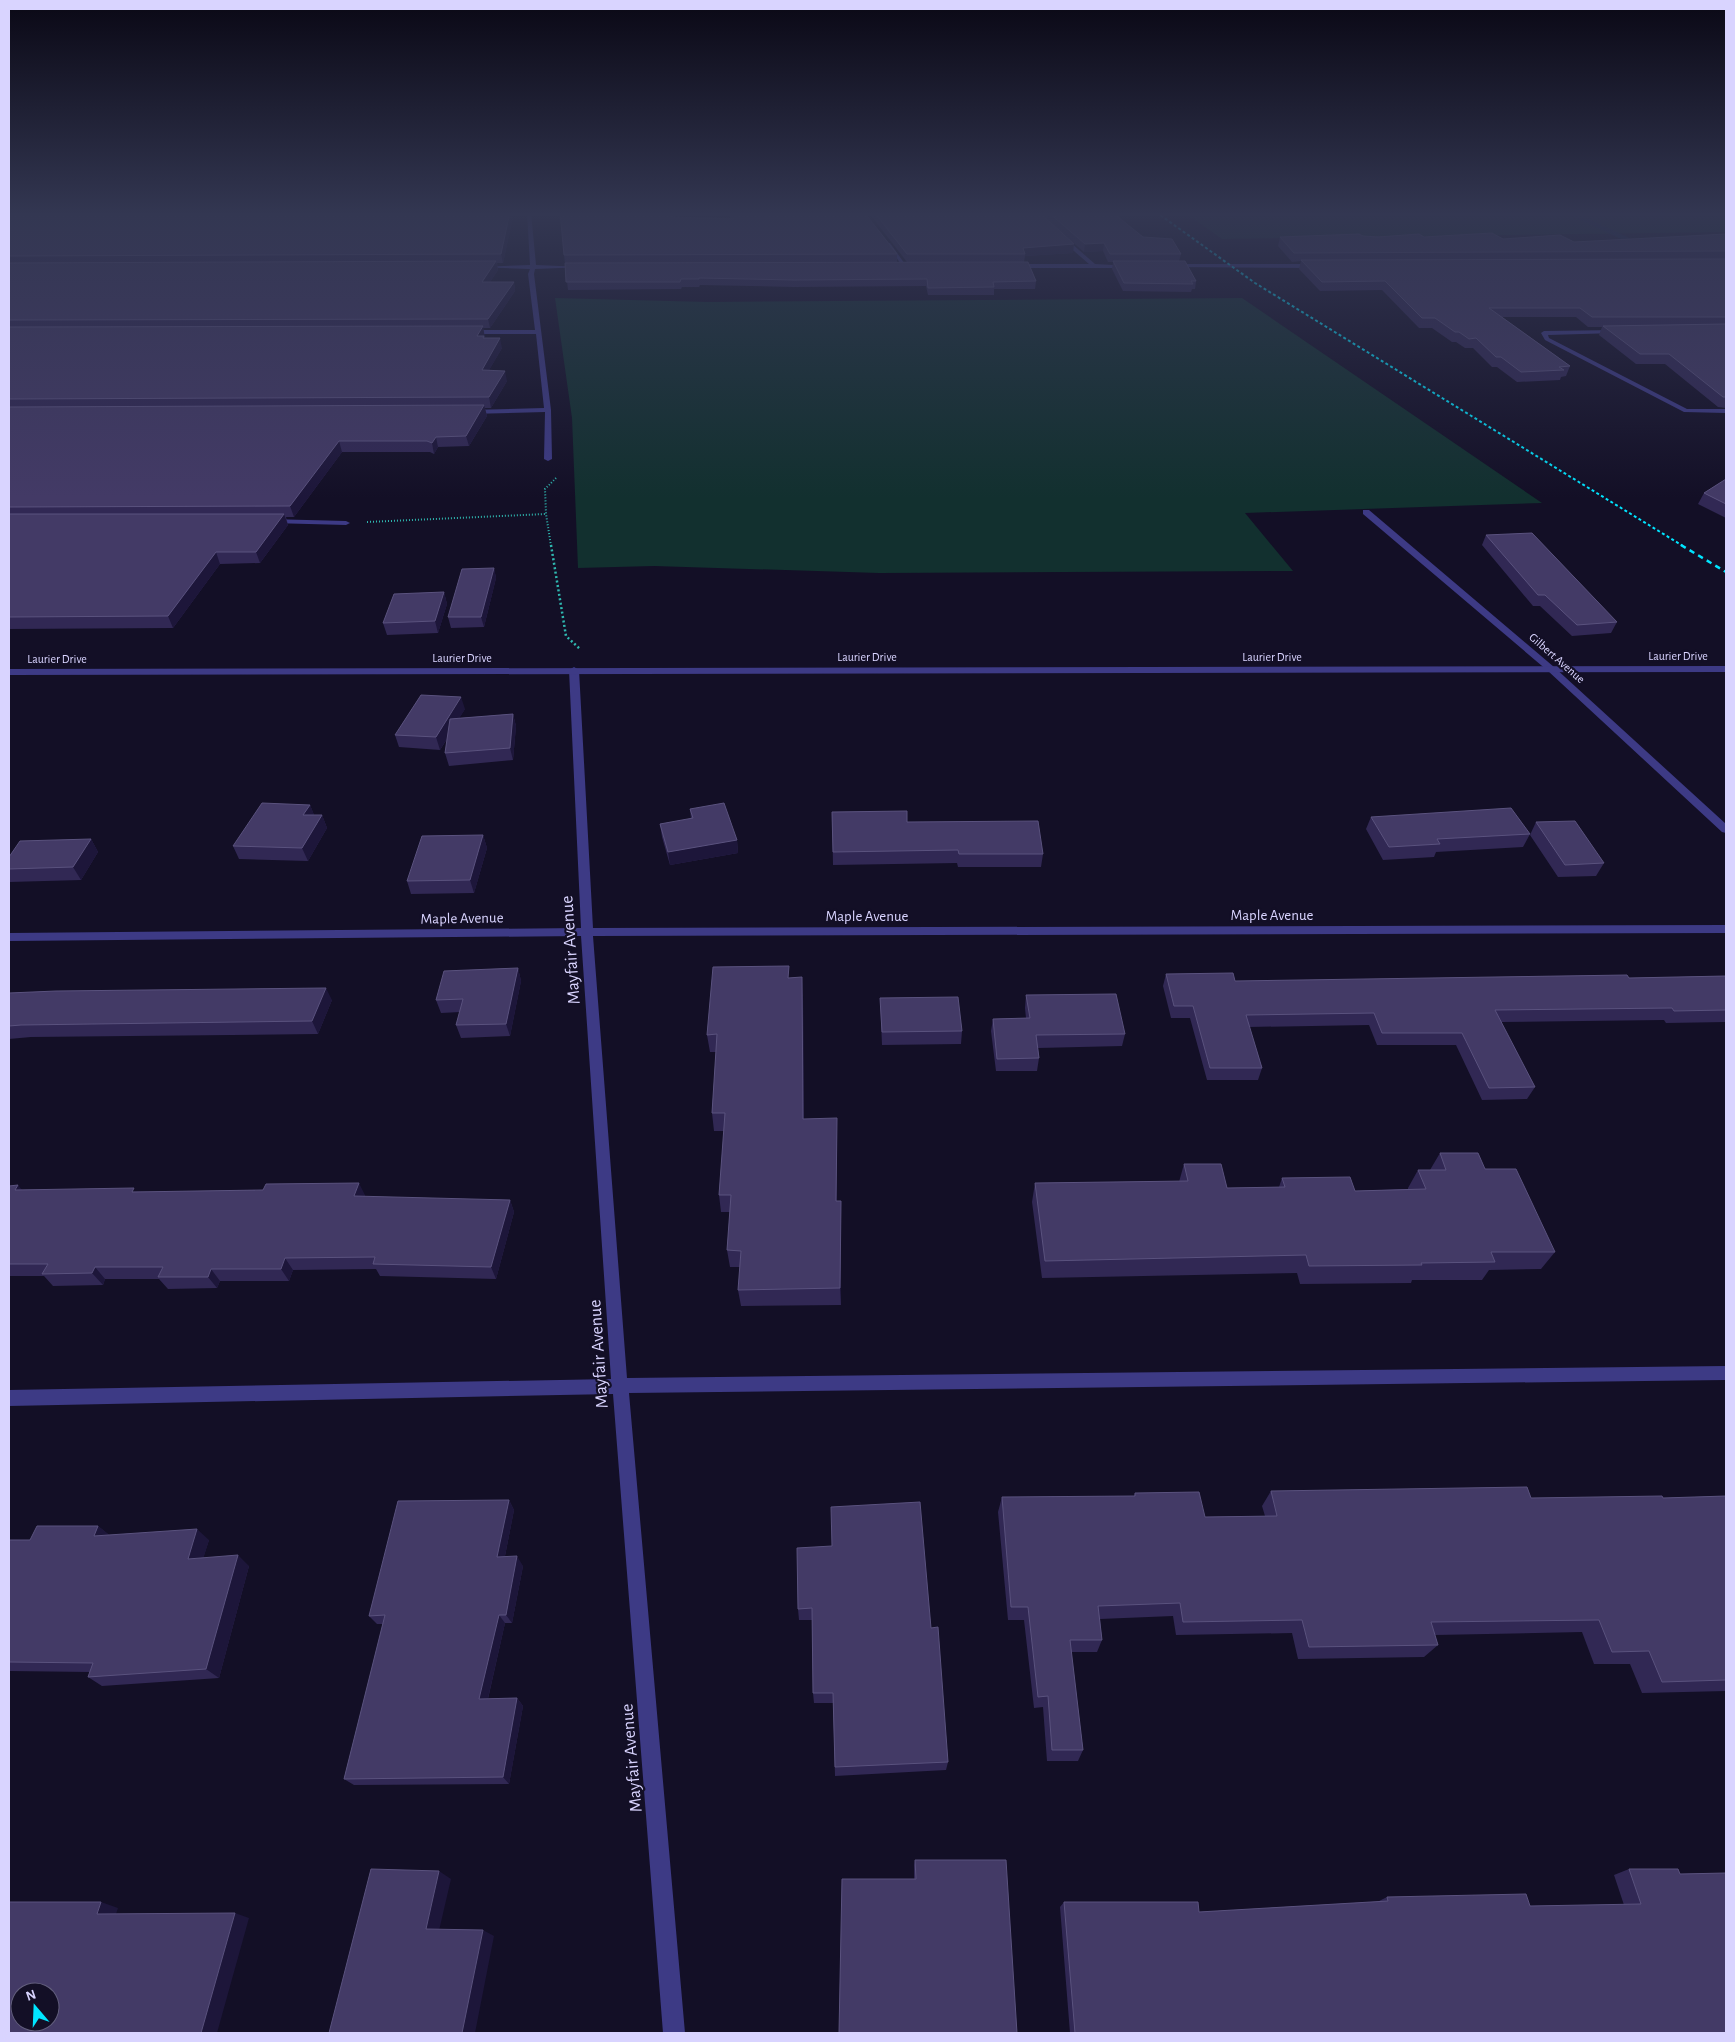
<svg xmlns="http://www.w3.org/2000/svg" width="1735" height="2042" font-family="'Alegreya Sans',sans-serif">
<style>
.green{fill:#12302f}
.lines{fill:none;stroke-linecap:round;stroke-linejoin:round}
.stream{stroke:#0c2248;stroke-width:4.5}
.path-far1{stroke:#2fb8b0;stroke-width:2;stroke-dasharray:1 2;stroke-linecap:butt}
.path{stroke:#2fb8b0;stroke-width:2.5;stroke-dasharray:2 2.5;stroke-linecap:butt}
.minor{fill:#3d3a85;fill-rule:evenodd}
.tertiary{fill:#3d3a85;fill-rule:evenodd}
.rail-far1{stroke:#00e5ff;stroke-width:2;stroke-dasharray:3 2.5;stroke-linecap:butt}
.rail{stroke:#00e5ff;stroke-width:2.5;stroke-dasharray:5.5 4.5;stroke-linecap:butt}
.wall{fill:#312854}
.shaded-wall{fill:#1d163a}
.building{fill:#433a66;stroke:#5a527e;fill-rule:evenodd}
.labels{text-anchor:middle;stroke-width:4.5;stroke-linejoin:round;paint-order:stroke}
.far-street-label{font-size:12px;fill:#d9d4ff;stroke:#130f26}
.street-label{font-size:15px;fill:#d9d4ff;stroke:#130f26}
.near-street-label{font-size:18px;fill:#d9d4ff;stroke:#130f26}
</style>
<rect width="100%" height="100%" fill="#130f26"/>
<path class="green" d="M1184,212H1726V232L1222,239Z
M555,298L708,302L1242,298L1542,503L1245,513L1293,571L879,573L654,566L578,568L572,418Z"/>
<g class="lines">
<path class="stream" d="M1569,212L1639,245"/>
<path class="path-far1" d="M367,522L546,514
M551,546L546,514L545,489L556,478"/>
<path class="path" d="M551,545L566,636L580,649"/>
<path class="minor" d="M527,212H531L536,265L584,267L535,269L534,274L551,410L552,459L548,461L544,459L545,412L469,414L466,412L469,410L544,408L536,334H469L466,332L469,330H535L528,274L530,269L478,267L530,265Z
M1059,236H1063L1095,264L1132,266L1129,268H1014L1011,266L1014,264H1089L1059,238Z
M886,243H890L907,267H903Z
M1171,264H1316L1319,266L1316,268L1169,267Z
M1618,330L1616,333L1548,335L1549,338L1687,409H1726V413L1684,412L1545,340L1541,333L1544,331Z
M1363,510H1369L1554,667L1726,824V833L1722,832L1548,671L1363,514Z
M268,519L346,521L350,523L346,525L271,523H268Z
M574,667L579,670L593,928L1726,925V933L593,936L627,1378L1726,1366V1380L629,1393L685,2033H663L613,1394L9,1406V1390L611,1379L581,936L9,941V933L581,928L569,670Z"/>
<path class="tertiary" d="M1726,666V672L9,675V669Z"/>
<path class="rail-far1" d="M1156,212L1255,283L1683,546"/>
<path class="rail" d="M1681,545L1726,572"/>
</g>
<path class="wall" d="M9,212H514L503,263H497L498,270L490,282H514L515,291L490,328H483L485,338L502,348L489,370L507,381L491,408H485L487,416L469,446L438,447L434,454L430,452H342L294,517H286L288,525L260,563L220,564L173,628L9,629Z
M728,212H864L897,254V262H907L868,212H1112L1143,237L1181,254L1179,261L1196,281L1195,289H1192L1191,292L1123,291L1112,269L1113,262H1108L1103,251L1084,252L1039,213L1073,253L1025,256L1024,262L1036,281L1035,289H994V295H928L926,286L794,287L700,285L699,287H682L681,289L568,290L564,255L672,217L731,219Z
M1726,234V408L1718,407L1665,364H1636L1599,335L1602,327H1588L1576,317H1502L1570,366L1566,376L1561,377L1560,380L1517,382L1497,367H1492L1473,348H1465L1456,342H1452L1432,328H1419L1382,290L1320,291L1299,269L1301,261L1292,262L1278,246L1280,237L1363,236L1503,239L1574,242Z
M1726,479V518L1698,504L1704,493Z
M1486,535L1617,622L1611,633L1572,636L1540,606H1533L1482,545Z
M494,568L496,578L484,627L451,628L448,617Z
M444,592L447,604L438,633L387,635L383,623Z
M465,709L459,718L513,714L516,726L513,760L449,766L445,753L447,739L440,750L399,747L395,735Z
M310,805L314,815H322L327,828L308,861L239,859L233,846Z
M690,809L737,840L738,853L670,865L662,837L660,824L691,819Z
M832,812L907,822L1043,854L1041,867H958L957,863L833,865Z
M1371,817L1530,834L1523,847L1436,852L1434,857L1383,860L1366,829Z
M1536,822L1604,863L1596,876L1558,877L1530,835Z
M483,835L487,848L474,893L411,894L407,881Z
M91,839L98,852L81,880L9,882V869Z
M518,968L521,981L510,1036L461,1038L456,1025L460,1012L441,1013L436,1000Z
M1166,974L1235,981L1629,978L1726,976V1022L1666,1023L1664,1020L1501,1022L1535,1087L1527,1099L1482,1100L1456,1045H1377L1369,1025L1249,1027L1262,1068L1258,1080H1207L1190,1018H1171L1163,986Z
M789,978L803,995L804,1119L837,1136V1201H841V1305L741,1306L738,1290L740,1267H730L727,1250L730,1212H721L719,1195L724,1131H714L712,1113L716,1052H710L707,1035Z
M9,993L332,1000L318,1034L31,1037L9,1039Z
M1026,995L1125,1034L1122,1046L1038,1048L1039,1058L1037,1071H996L991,1031L993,1019L1026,1018L1025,1008Z
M880,998L962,1031L961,1044L882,1045Z
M1440,1153L1485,1169L1555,1252L1541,1269L1489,1270L1482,1280H1412L1411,1283L1300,1284L1297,1273L1042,1278L1032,1202L1035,1183L1179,1182L1184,1164L1227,1188L1279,1187L1282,1178L1355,1191L1408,1189V1188L1418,1170H1430Z
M9,1186L21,1190L365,1195V1197L510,1200L514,1212L496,1279L380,1276L376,1269L293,1270L289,1281H220L217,1288L168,1289L159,1279H105L103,1285L53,1286L44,1276H9Z
M1271,1491L1531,1498H1663L1726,1496V1691L1642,1693L1630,1664H1594L1582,1632L1435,1635L1438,1645L1424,1657L1298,1659L1292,1633L1176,1635L1173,1616L1100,1619L1102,1640L1097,1652H1071L1083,1750L1078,1761H1047L1043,1707L1034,1708L1024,1620H1008L998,1512L1002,1497L1134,1496L1135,1493L1205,1517L1265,1516L1262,1506Z
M509,1500L514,1510L505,1556L523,1566L512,1623H505L488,1699L517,1698L523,1706L509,1784L354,1785L344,1779L383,1624H377L369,1616Z
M98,1526L109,1535L209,1540L203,1558L249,1566L219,1678L102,1686L88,1677L90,1672L9,1671V1540H30Z
M797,1548L948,1762L946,1770L835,1776L833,1703H814L813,1693L812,1620H799L798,1609Z
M915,1860H1006L914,1879V1865Z
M1629,1869L1726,2033H1070L1060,1907L1064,1902L1199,1912L1377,1902L1387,1897L1530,1906L1624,1905L1614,1875Z"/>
<path class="shaded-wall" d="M510,212H514L503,263L501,254Z
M1104,243L1103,251L1084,252L1085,244Z
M1074,244L1073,253L1025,256V254L1023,248Z
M496,261L498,270L484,291L482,282Z
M514,282L515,291L490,328L488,319Z
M483,326L486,345L477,336Z
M500,338L502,348L484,379L482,370Z
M505,371L507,381L491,408L489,397Z
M484,405L487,416L469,446L466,436Z
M436,437L438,447L434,454L432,443Z
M339,441L342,452L294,517L290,506Z
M284,514L288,525L260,563L256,552Z
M216,552L220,564L173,628L168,616Z
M494,568L496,578L484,627L481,617Z
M444,592L447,604L438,633L435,621Z
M461,697L465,709L440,750L436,737Z
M513,714L516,726L513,760L510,748Z
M310,805L315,817L303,815Z
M322,815L327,828L308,861L302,848Z
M483,835L487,848L474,893L470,880Z
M91,839L98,852L81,880L73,867Z
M737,840L738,853L670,865L668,852Z
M518,968L521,981L510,1036L506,1024Z
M802,977L803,995L804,1136L803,1119Z
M326,988L332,1000L318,1034L312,1021Z
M837,1118V1219L836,1201Z
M359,1183L365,1195L361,1209L354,1196Z
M18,1185L29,1198L15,1190Z
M510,1200L514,1212L496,1279L491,1267Z
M841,1201V1305L840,1288Z
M285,1258L293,1270L289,1281L281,1269Z
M95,1267L105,1279L103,1285L92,1273Z
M211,1269L220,1281L217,1288L208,1277Z
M509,1500L514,1510L503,1566L497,1557Z
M98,1526L112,1537L94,1536Z
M197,1529L209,1540L200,1569L188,1559Z
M238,1555L249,1566L219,1678L206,1669Z
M517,1556L523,1566L512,1623L506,1615Z
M499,1615L505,1623L486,1707L479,1699Z
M517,1698L523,1706L509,1784L503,1777Z
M439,1871L451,1879L438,1935L426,1929Z
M101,1902L118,1908L114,1920L97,1914Z
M235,1913L249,1918L217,2033H201Z
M483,1930L494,1936L475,2033H462Z"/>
<path class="building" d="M9,212H510L501,254L9,256Z
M560,212H670L672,217L734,219L731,212H864L897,254L564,255Z
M874,212H1039L1074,244L1023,248L1025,254H907Z
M1048,212H1112L1143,237L1172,239L1181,254H1110L1104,243L1085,244Z
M1492,233L1503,239L1560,235L1574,242L1726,234V251L1294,253L1280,237L1359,234L1363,236L1378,237L1419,234L1424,237Z
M1726,259V317H1592L1580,308H1489L1570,366L1559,367L1564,370L1521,372L1501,357H1496L1476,338L1469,339L1459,332H1455L1435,318H1422L1385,281L1322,282L1301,260Z
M496,261L482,282H514L488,319L9,320V263Z
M1113,261H1185L1196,281H1191L1193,284L1124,283Z
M1028,262L1036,281L993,282L994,287L928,288L927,279L794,280L699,278V279H681L680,282H566L565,263Z
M1726,324V397H1723L1669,354H1640L1603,326Z
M483,326L477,336H484L483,338H500L482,370L505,371L489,397L9,399V327Z
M484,405L466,436L436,437L432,443L427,441H339L290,506L9,507V407Z
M1726,479V504L1704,493Z
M9,514H284L256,552H216L168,616L9,617Z
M1532,533L1617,622L1577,625L1545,595H1538L1486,535Z
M494,568L481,617H448L462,569Z
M444,592L435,621L383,623L394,594Z
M421,695L461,697L436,737L395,735Z
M513,714L510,748L445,753L450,719Z
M262,803L310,805L303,815H322L302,848L233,846Z
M724,803L737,840L668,852L660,824L693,818L690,809Z
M1511,808L1530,834L1437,839L1440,844L1389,847L1371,817Z
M907,811V822L1038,821L1043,854H959L958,850L833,852L832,812Z
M1575,821L1604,863L1565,865L1536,822Z
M483,835L470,880L407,881L422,836Z
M91,839L73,867L9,869V857L20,841Z
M789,966L788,978L802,977L803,1119L837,1118L836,1201H841L840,1288L738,1290L741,1251L727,1250L731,1195H719L725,1113H712L717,1034L707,1035L713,967Z
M518,968L506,1024L456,1025L463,999L436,1000L444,971Z
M1233,973L1235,981L1627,975L1629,978L1726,976V1010L1674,1011L1672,1008L1495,1010L1535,1087L1489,1088L1462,1033H1382L1374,1013L1246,1015L1262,1068H1210L1193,1006H1174L1166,974Z
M326,988L312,1021L21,1025L9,1026V993L56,991Z
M1116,994L1125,1034L1036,1035L1039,1058L997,1059L993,1019L1030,1018L1026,995Z
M958,997L962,1031L882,1032L880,998Z
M1440,1153H1478L1485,1169H1516L1555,1252H1491L1495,1262L1421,1263L1422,1265L1309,1266L1306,1255L1045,1261L1035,1183L1188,1181L1184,1164H1221L1227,1188L1285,1187L1282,1178L1350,1177L1355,1191L1426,1189L1418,1170H1446Z
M359,1183L354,1196L510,1200L491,1267L373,1264L375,1257L285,1258L281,1269H211L208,1277H158L163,1267H95L92,1273L42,1274L48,1264H9V1186L18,1185L15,1190L134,1188L132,1192L263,1190L266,1184Z
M1527,1487L1531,1498L1662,1496L1663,1498L1726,1496V1680L1662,1682L1649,1651L1612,1652L1599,1620L1431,1622L1438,1645L1309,1647L1302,1620L1183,1622L1180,1603L1098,1606L1102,1640H1070L1083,1750H1052L1048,1696L1038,1697L1028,1607H1011L1002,1497L1135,1496V1493L1199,1492L1205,1517L1277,1516L1271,1491Z
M509,1500L497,1557L517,1556L506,1615H499L479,1699L517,1698L503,1777L344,1779L385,1615L369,1616L398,1501Z
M920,1502L931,1628L938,1627L948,1762L835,1767L833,1693H813L812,1608L798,1609L797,1548L832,1546L831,1507Z
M37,1526H98L94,1536L197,1529L188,1559L238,1555L206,1669L88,1677L93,1663L9,1662V1540H30Z
M915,1860H1006L1017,2033H839L842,1879H916Z
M371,1869L439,1871L426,1929L483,1930L462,2033H329Z
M1629,1869H1678L1680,1874L1726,1873V2033H1075L1064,1902H1198L1199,1912L1388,1901L1387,1897L1526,1894L1530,1906L1641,1904Z
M9,1902H101L97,1914L235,1913L201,2033H9ZM20,1992H50V2022H20Z"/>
<linearGradient id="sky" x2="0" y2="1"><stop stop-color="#0a0815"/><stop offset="0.43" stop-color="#333752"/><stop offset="1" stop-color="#333752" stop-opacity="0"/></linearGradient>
<rect width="1735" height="498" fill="url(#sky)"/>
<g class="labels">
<g class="far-street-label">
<text x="1678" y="660">Laurier Drive</text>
<text x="867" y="661">Laurier Drive</text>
<text x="1272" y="661">Laurier Drive</text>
<text x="462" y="662">Laurier Drive</text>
<text transform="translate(1557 658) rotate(41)" y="4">Gilbert Avenue</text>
<text x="57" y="663">Laurier Drive</text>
</g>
<g class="street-label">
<text x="1272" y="920">Maple Avenue</text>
<text x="867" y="921">Maple Avenue</text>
<text transform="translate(462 918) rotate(-1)" y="5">Maple Avenue</text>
</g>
<g class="near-street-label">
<text transform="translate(570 950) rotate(-94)" y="6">Mayfair Avenue</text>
<text transform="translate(598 1354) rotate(-94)" y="6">Mayfair Avenue</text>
<text transform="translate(631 1758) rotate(-95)" y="6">Mayfair Avenue</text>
</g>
</g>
<rect width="1735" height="2042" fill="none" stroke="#d9d4ff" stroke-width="20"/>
<g transform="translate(35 2007) rotate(341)"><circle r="24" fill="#130f26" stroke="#625e7d"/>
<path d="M0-4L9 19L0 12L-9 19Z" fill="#00e5ff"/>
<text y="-8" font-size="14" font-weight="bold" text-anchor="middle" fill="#d9d4ff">N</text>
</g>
</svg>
